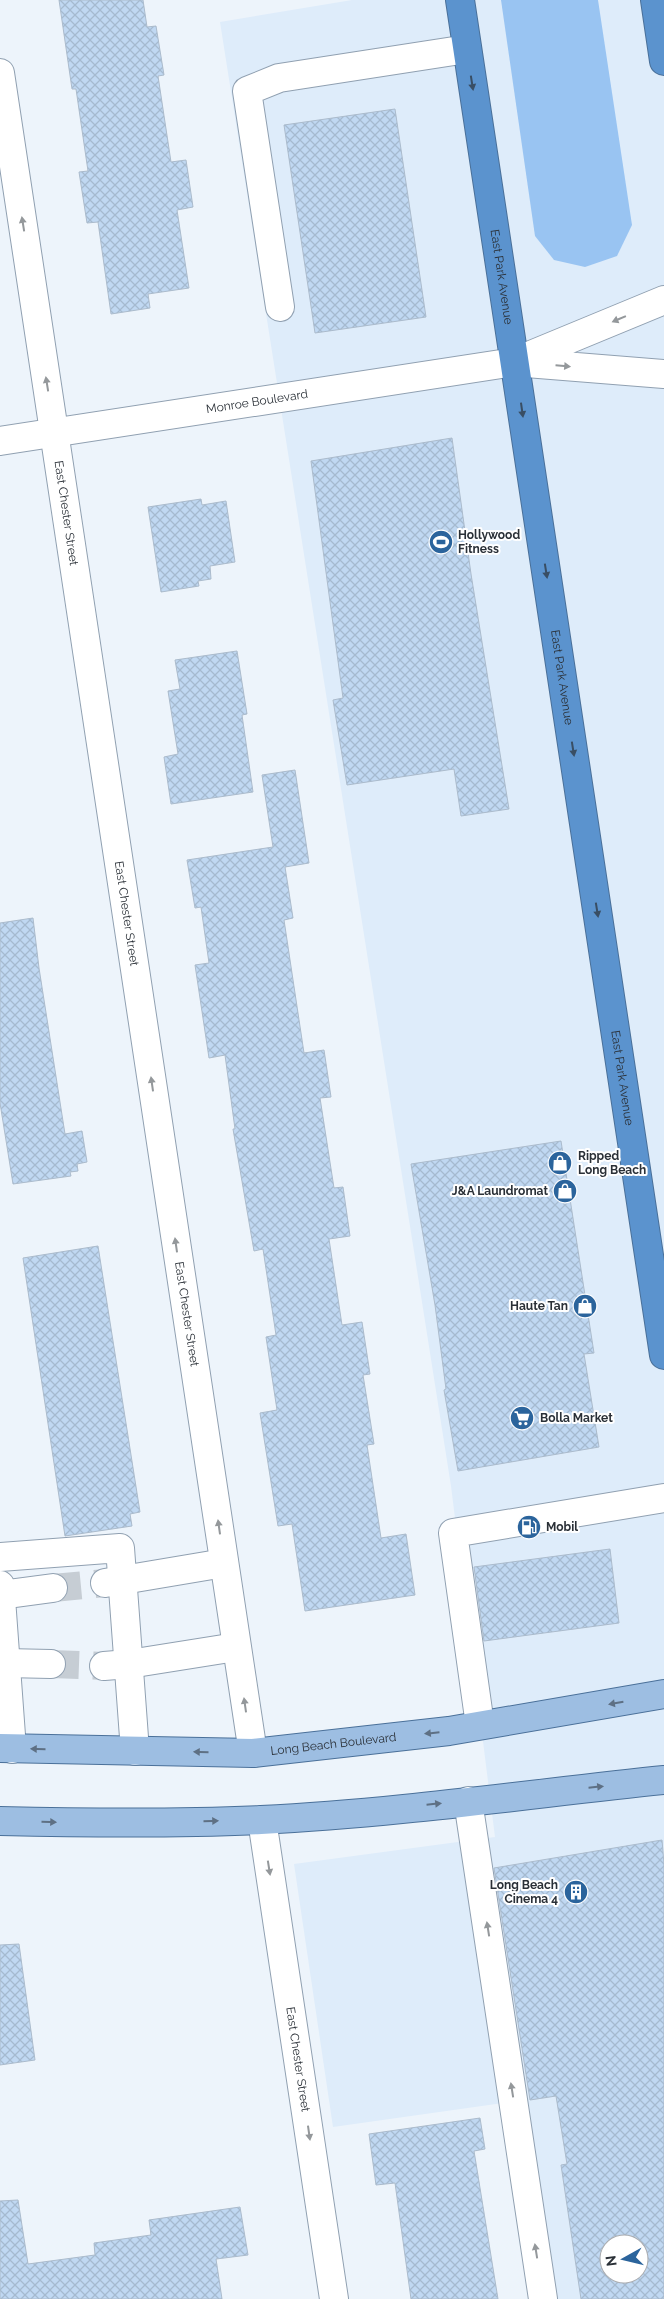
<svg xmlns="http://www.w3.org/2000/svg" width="664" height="2299" font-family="Raleway,sans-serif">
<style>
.built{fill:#deecfa;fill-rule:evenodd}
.green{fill:#99c4f2}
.building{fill:url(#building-cross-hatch);stroke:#abbbcc;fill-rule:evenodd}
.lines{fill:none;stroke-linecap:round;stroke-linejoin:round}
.minor-tunnel{stroke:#c6cdd4;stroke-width:28;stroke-dasharray:28 14;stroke-linecap:butt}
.minor-casing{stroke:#90a0b1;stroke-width:30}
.major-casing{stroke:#4a7099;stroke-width:30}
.highway-casing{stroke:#4a7099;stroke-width:30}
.minor{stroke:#fff;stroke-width:28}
.major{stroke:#9dbee2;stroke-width:28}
.highway{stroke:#5b93ce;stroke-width:28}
.oneway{fill:#394e64}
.oneway2{fill:#94989b}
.oneway3{fill:#5e7084}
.labels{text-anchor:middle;stroke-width:4;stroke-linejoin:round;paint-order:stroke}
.street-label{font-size:12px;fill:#2a3037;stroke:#fff}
.poi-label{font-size:12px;font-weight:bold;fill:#2a3037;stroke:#fff;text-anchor:start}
</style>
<defs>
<pattern id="building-cross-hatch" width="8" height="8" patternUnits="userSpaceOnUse" patternTransform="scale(1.25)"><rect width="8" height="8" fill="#c0d8f2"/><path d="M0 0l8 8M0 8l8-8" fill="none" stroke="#a5bad0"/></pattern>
</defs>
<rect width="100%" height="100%" fill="#edf4fb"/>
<path class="built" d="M352,0H664V2299H532L503,2103L333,2127L294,1864L495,1837L451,1486L220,22ZM609,2244H639V2274H609Z"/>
<path class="green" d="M501,0H598L632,225L617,256L585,267L554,260L535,236Z"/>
<path class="building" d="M59,0H143L147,27L156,26L164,75L158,76L171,162L186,160L193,207L177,210L189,288L148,294L150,308L111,314L98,222L87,223L79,172L88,171L76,89H72Z
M395,109L426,317L315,333L284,125Z
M452,438L471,574L509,809L461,816L454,769L347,785L333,700L343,698L311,461Z
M201,499L202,505L226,501L235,562L210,566L211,579L198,581L199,586L161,592L148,507Z
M237,651L247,714L242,715L253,792L171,804L164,757L178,754L168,691L180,689L175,660Z
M295,770L309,863L285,867L293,918L284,920L304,1053L324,1050L331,1097L320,1098L334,1188L343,1187L350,1236L329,1239L342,1325L362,1322L370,1374L363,1375L374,1444L367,1445L381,1538L406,1534L415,1595L305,1611L292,1524L278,1526L260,1413L277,1410L266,1337L276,1335L263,1249L254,1251L233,1129H235L225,1055L209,1058L195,965L209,963L201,907L195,908L187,860L273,847L262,775Z
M33,918L39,968L65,1134L82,1131L87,1162L77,1164L78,1171L70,1172L71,1176L13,1184L0,1103V923Z
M561,1141L594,1353L584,1354L599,1447L458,1471L444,1390L446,1389L435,1305L411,1164Z
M98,1246L140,1512L130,1514L132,1526L65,1536L23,1258Z
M610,1549L619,1623L484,1641L474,1567Z
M662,1840L664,1864V2299H581L561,2165L567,2164L556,2096L530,2100L494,1868ZM609,2244H639V2274H609Z
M19,1944L35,2060L0,2065V1945Z
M480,2118L485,2149L474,2151L498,2299H411L395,2183L376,2185L369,2134Z
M18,2200L28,2264L95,2255L94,2243L151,2235L149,2220L240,2207L248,2255L216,2259L222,2299H0V2201Z"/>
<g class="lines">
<path class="minor-tunnel" d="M53,1588L105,1583
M51,1664L104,1666"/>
<g class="minor-casing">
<g id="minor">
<path id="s1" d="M0,73L253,1753"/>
<path d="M664,300L514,362L664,374"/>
<path d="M280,307L247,91L279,78L467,49"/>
<path id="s2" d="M0,441L514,362"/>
<path d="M0,1557L120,1548L135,1751"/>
<path d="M105,1583L224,1563"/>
<path d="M0,1585L12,1749"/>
<path d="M1,1595L53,1588"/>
<path d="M5,1663L51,1664"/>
<path d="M104,1666L129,1664L236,1647"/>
<path d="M480,1725L453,1533L664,1498"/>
<path d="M468,1801L543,2299"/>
<path id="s3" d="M262,1820L334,2299"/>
</g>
</g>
<g class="major-casing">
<g id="major">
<path id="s4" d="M0,1748L253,1753L449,1731L664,1694"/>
<path d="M0,1821C87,1823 174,1824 261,1820C396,1813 530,1794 664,1780"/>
</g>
</g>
<g class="highway-casing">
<g id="highway">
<path id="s5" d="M460,0L664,1355"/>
<path d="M655,0L664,61"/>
</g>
</g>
<use href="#minor" class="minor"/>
<use href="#major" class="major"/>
<use href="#highway" class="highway"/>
</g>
<defs><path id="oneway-solid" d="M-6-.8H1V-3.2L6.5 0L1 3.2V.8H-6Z" transform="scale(1.25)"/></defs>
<g class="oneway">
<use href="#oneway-solid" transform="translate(472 83) rotate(81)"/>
<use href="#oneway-solid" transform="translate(522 410) rotate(82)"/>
<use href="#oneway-solid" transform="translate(546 571) rotate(81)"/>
<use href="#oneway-solid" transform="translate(573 749) rotate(81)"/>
<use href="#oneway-solid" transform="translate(597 910) rotate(81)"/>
</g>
<g class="oneway2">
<use href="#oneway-solid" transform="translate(23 224) rotate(-99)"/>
<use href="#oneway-solid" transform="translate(619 319) rotate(157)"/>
<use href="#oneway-solid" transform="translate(563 366) rotate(5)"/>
<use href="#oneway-solid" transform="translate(47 384) rotate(-99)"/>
<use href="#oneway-solid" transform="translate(152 1084) rotate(-98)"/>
<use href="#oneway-solid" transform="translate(176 1245) rotate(-98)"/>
<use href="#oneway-solid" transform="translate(219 1527) rotate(-98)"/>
<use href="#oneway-solid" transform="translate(245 1705) rotate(-98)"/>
<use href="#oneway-solid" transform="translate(269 1868) rotate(81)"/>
<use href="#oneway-solid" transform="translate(488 1929) rotate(-99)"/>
<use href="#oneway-solid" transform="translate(512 2090) rotate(-99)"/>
<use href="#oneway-solid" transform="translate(309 2133) rotate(82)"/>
<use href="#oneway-solid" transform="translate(536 2251) rotate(-99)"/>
</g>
<g class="oneway3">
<use href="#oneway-solid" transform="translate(616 1703) rotate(170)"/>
<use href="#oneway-solid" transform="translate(432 1733) rotate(174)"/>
<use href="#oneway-solid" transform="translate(38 1749) rotate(-179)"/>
<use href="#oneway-solid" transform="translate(201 1752) rotate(-179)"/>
<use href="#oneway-solid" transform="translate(596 1787) rotate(-6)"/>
<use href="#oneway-solid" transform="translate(434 1804) rotate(-6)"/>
<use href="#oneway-solid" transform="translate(211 1821) rotate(-2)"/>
<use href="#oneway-solid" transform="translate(49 1822) rotate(2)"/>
</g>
<defs>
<g id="stadium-disc" transform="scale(1.25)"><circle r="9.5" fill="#2b649c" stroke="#fff"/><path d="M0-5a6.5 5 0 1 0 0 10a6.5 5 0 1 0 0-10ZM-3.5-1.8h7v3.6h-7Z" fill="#fff"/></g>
<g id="shop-disc" transform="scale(1.25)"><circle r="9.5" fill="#2b649c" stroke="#fff"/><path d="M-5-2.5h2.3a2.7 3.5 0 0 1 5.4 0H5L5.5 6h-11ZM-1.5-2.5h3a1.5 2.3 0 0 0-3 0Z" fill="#fff"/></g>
<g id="supermarket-disc" transform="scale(1.25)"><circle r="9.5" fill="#2b649c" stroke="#fff"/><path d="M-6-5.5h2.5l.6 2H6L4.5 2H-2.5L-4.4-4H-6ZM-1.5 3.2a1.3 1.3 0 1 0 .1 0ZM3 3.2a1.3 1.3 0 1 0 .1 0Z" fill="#fff"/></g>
<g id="fuel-disc" transform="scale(1.25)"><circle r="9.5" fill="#2b649c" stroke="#fff"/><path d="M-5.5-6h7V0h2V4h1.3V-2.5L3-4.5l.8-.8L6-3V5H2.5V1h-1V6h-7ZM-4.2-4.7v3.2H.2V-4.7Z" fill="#fff"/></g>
<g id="building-disc" transform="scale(1.25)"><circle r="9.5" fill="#2b649c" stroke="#fff"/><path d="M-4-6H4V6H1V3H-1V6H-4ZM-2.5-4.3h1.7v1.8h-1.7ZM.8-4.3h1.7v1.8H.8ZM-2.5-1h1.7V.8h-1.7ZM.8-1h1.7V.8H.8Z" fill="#fff"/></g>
</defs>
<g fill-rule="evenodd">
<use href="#stadium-disc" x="441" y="542"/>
<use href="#shop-disc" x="560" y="1163"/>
<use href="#shop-disc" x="565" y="1191"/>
<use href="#shop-disc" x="585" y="1306"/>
<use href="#supermarket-disc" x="522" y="1418"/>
<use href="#fuel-disc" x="529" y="1527"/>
<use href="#building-disc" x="576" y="1892"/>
</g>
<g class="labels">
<g class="street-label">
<text dy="4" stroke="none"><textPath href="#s5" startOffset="280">East Park Avenue</textPath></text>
<text dy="4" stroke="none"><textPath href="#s2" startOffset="260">Monroe Boulevard</textPath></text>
<text dy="4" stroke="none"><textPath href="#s1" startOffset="445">East Chester Street</textPath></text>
<text dy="4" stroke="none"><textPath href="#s5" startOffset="685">East Park Avenue</textPath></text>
<text dy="4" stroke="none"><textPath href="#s1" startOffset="850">East Chester Street</textPath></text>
<text dy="4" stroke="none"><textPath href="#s5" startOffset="1090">East Park Avenue</textPath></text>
<text dy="4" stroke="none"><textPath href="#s1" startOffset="1255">East Chester Street</textPath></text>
<text dy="4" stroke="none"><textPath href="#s4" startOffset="334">Long Beach Boulevard</textPath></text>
<text dy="4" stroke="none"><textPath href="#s3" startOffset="242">East Chester Street</textPath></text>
</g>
<g class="poi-label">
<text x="458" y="539">Hollywood<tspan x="458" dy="14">Fitness</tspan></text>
<text x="578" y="1160">Ripped<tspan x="578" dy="14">Long Beach</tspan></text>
<text x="548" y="1195" text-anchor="end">J&amp;A Laundromat</text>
<text x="568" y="1310" text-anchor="end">Haute Tan</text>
<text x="540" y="1422">Bolla Market</text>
<text x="546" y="1531">Mobil</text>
<text x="558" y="1889" text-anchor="end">Long Beach<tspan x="558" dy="14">Cinema 4</tspan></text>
</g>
</g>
<g transform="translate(624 2259) rotate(262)"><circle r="24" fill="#ffffff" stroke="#aaacaf"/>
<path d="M0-4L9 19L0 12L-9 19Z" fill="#2b649c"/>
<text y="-8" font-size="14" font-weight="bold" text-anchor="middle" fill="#2a3037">N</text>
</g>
</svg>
